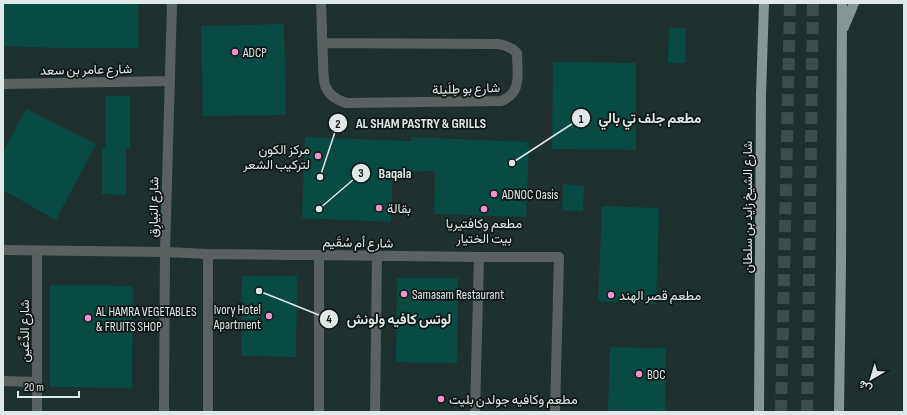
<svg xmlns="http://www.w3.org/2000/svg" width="907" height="415" font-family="'Sofia Sans Condensed',Vazirmatn,sans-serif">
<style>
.building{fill:#074b43}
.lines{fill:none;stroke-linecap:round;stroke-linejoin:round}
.highway-tunnel{stroke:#3c4d4a;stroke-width:12;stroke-dasharray:12 6;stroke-linecap:butt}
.street{stroke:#5a6261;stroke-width:10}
.primary{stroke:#869793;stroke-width:10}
.poi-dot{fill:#f590d1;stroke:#0f1716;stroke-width:1.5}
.labels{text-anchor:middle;stroke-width:3.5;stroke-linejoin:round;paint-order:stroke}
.poi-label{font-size:13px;fill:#dee9e7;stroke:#0f1716;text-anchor:start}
.street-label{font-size:13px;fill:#dee9e7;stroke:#0f1716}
.leader{fill:none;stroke:#dee9e7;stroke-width:1.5}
.callout-dot{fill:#dee9e7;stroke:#0f1716;stroke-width:1.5}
.mark-label{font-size:12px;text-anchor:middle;font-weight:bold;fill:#111}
.callout-label{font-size:14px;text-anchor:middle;font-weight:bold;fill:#dee9e7;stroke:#0f1716;stroke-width:3.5;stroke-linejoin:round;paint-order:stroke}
</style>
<rect width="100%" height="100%" fill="#1f312e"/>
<path class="building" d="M3,3H138L139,48H56L3,46Z
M284,24L286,115L203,116L201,26Z
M669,28H686L685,63H668Z
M553,62L636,63V150L552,149Z
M105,96H130V149H126V195L102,194V147L106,149Z
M26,109L96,144L56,220L3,190V152Z
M305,137L411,141V137L529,142L526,217L434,214L435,171L393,172L391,222L302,218Z
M563,184L584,186L583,211L562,210Z
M602,206L659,208L656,304L598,301Z
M242,276H297L296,357L241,356Z
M397,278H458L457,363L396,362Z
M50,285L133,286L132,388L50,387Z
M610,347L666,348L665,412H608Z"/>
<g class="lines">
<path class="highway-tunnel" d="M781,412L790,3
M807,412L813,3"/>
<path class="street" d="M321,3C322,22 322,41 323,60C323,68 323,77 325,85C328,95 337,100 346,103L501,101C523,93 517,73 517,53C511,47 506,45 498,44L322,43
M3,84L170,81
M3,250L165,252L208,254L290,255H319L479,257H559L555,412
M208,254V412
M3,381L37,382
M37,412V251
M164,412L165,252L172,3
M319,412V255
M375,412L377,256
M475,412L479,257"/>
<path class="primary" d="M844,27L854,3
M759,412L761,94L764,3
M839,412L841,265L842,3"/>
</g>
<g class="poi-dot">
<circle cx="235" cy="52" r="4"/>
<circle cx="318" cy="156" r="4"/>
<circle cx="494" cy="194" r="4"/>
<circle cx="379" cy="208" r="4"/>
<circle cx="484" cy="209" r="4"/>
<circle cx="404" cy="294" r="4"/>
<circle cx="611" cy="295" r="4"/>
<circle cx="269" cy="316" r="4"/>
<circle cx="88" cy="318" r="4"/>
<circle cx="639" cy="374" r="4"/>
<circle cx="441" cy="399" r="4"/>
</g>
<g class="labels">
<g class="poi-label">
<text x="243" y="57">ADCP</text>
<text x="310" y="154" text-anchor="end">مركز الكون<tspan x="310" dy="15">لتركيب الشعر</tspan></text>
<text x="502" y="199">ADNOC Oasis</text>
<text x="387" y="213">بقالة</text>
<text x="484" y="228" text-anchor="middle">مطعم وكافتيريا<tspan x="484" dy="15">بيت الختيار</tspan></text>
<text x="412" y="299">Samasam Restaurant</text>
<text x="619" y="300">مطعم قصر الهند</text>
<text x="261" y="314" text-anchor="end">Ivory Hotel<tspan x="261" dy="15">Apartment</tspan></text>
<text x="96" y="316">AL HAMRA VEGETABLES<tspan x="96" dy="15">&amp; FRUITS SHOP</tspan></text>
<text x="647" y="379">BOC</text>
<text x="449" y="404">مطعم وكافيه جولدن بليت</text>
</g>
<g class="street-label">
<text transform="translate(86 69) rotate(-1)" y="5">شارع عامر بن سعد</text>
<text transform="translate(466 88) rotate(-2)" y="5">شارع بو طِلَيلة</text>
<text transform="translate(153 207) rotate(-89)" y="5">شارع البَيارِق</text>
<text transform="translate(747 207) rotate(-90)" y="5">شارع الشيخ زايد بن سلطان</text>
<text transform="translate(358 242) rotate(1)" y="5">شارع أم سُقَيم</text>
<text transform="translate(24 331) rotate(-90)" y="5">شارع الدِّعَين</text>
</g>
</g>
<path class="leader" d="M512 163L581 118M320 177L338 123M319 209L361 173M259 291L329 319"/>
<g class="callout-dot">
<circle cx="512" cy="163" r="4"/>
<circle cx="320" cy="177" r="4"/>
<circle cx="319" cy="209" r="4"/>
<circle cx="259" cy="291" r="4"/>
<circle cx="581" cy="118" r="10"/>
<circle cx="338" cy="123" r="10"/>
<circle cx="361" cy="173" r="10"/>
<circle cx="329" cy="319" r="10"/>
</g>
<g class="mark-label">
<text x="581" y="123">1</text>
<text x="338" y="128">2</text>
<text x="361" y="177">3</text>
<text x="329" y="323">4</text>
</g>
<g class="callout-label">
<text x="650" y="123">مطعم جلف تي بالي</text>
<text x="421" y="128">AL SHAM PASTRY &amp; GRILLS</text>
<text x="395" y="178">Baqala</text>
<text x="399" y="324">لوتس كافيه ولونش</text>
</g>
<rect width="907" height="415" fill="none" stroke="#dee9e7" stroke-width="8"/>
<g transform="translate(871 379) rotate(218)" stroke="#0f1716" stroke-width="3" paint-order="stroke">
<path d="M0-3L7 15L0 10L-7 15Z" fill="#dee9e7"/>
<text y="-6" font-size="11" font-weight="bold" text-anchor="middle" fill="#dee9e7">ش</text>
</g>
<path d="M18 391v6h61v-6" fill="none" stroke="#dee9e7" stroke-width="2"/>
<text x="24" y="391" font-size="12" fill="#dee9e7" stroke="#0f1716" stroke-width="3" paint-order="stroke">20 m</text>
</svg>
